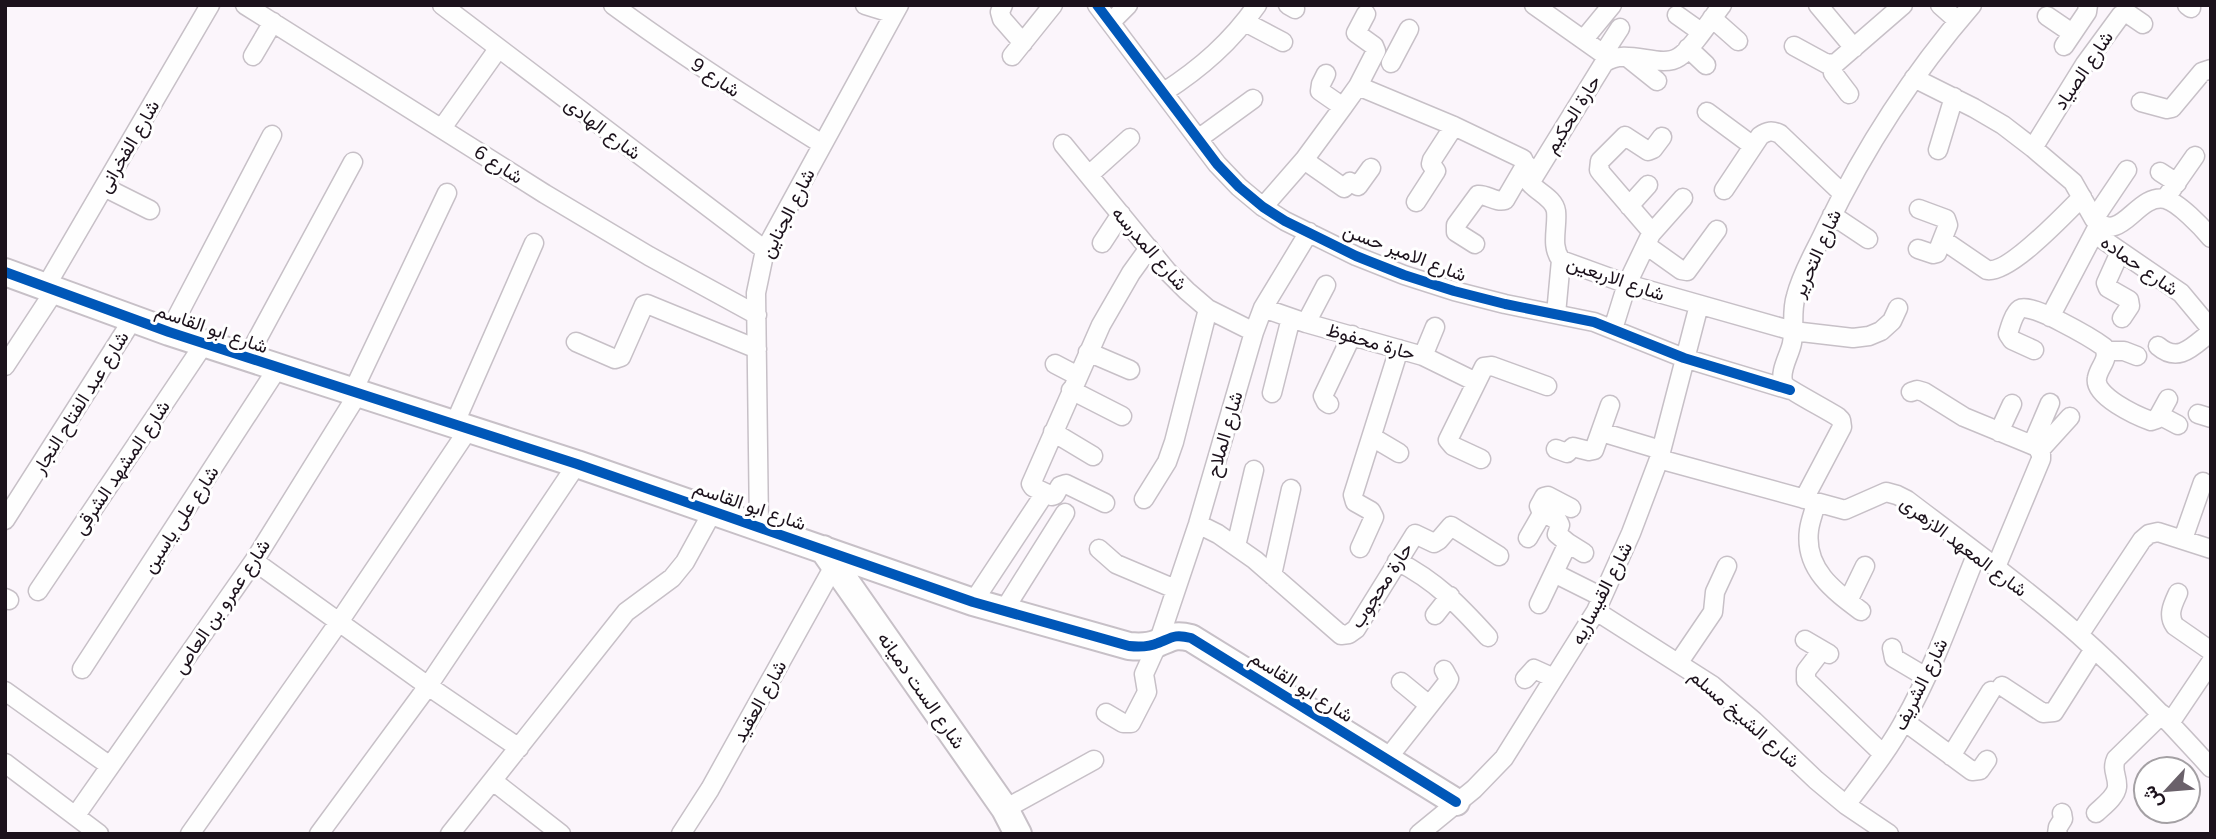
<svg xmlns="http://www.w3.org/2000/svg" width="2216" height="839" font-family="Figtree,Vazirmatn,sans-serif">
<style>
.lines{fill:none;stroke-linecap:round;stroke-linejoin:round}
.street-casing{stroke:#c7c0c7;stroke-width:21}
.secondary-casing{stroke:#c7c0c7;stroke-width:30}
.street{stroke:#fefefe;stroke-width:18}
.secondary{stroke:#fefefe;stroke-width:26}
.cycleway-casing{stroke:#fff;stroke-width:15}
.cycleway{stroke:#0057b8;stroke-width:10}
.labels{text-anchor:middle;stroke-width:6;stroke-linejoin:round;paint-order:stroke}
.street-label{font-size:19px;fill:#1c121c;stroke:#fff}
</style>
<rect width="100%" height="100%" fill="#fbf5fb"/>
<g class="lines">
<g class="street-casing">
<path id="street" d="M245,5L545,194L649,256L757,315
M442,5L765,250
M613,5C681,55 751,100 822,144
M865,5L894,14
M1003,5L1000,12L1002,19L1023,43
M1097,5L1217,164L1239,187L1263,207L1285,221L1356,256L1404,275L1454,291L1505,304L1594,322L1684,358L1790,390
M1288,5L1295,9
M1534,5L1609,58
M1818,5L1854,48
M1940,5L1958,21
M2187,5L2191,8
M1677,15L1701,32
M2047,16L2072,33
M1712,18L1738,41
M1111,22L1128,5
M1245,22L1283,42
M1584,39L1612,5
M1794,46L1827,64L1836,63L1903,5
M2064,46L2087,12L2088,5
M1688,48L1706,65
M1603,54L1620,28
M253,56L273,22
M1012,56L1053,5
M1627,57L1657,81
M1391,63L1409,29
M1832,64L1833,73L1849,94
M1326,74L1321,84L1320,91L1343,107
M1914,78L1974,108L2003,125L2033,148L2073,182L2094,219C2122,246 2136,193 2165,199C2178,202 2202,227 2211,238
M1358,86L1454,126L1523,159L1528,170L1530,183C1537,192 1554,198 1556,211C1558,227 1550,246 1561,260L1627,284L1793,331L1853,338L1869,336L1881,331L1892,321L1898,308
M1164,92C1201,68 1231,42 1257,5
M2141,102L2167,109L2172,108L2202,72L2211,69
M1707,112L1753,146
M442,128L498,49
M1198,139L1253,99
M1063,144L1167,271L1187,291L1208,309L1254,332
M2033,148L2085,64L2121,15L2127,13L2143,24
M1938,150L1954,97
M1304,160L1344,188L1350,182L1358,186L1371,168
M2160,172L2177,183
M1089,175L1130,138
M1530,183L1604,63C1626,46 1660,70 1679,57C1692,49 1712,18 1722,5
M104,187L150,210
M1724,190L1760,136C1767,131 1772,130 1780,134L1843,194
M2165,199L2195,156
M1416,202L1436,171L1431,164L1432,160L1454,126
M1629,206L1648,185
M1263,207L1304,160L1343,107L1358,86L1376,51L1374,46L1356,33L1366,14
M1832,215L1868,239
M2094,219L2127,170
M1651,234L1683,198
M2095,234L2181,293L2211,329
M1943,240L1987,270C2009,274 2065,214 2082,197
M1102,243L1121,214
M1475,244L1456,232V225L1478,195C1487,194 1496,203 1505,200L1526,164
M1646,245L1681,270L1687,271L1717,230
M1918,249L1933,254L1937,253L1948,225L1946,219L1919,209
M2120,252L2106,283L2108,288L2129,300L2130,306L2122,318
M46,286L210,5
M1263,308L1306,323L1423,356L1476,382
M1556,314L1561,260
M2050,317L2099,224
M1306,323L1326,285
M1613,329L1627,284L1651,234V231L1602,174L1599,170L1600,161L1625,136L1648,151L1653,149L1662,137
M169,332L272,135
M576,342L615,359L621,357L644,305L647,304L757,349
M2158,346C2179,364 2193,346 2211,332
M2034,350L2012,340L2008,334C2010,327 2014,313 2020,309C2031,302 2093,339 2104,347C2110,360 2099,366 2097,378C2093,396 2137,416 2151,421L2157,419L2168,399
M2106,351H2124L2137,356
M1088,352L1130,370
M1423,356L1435,327
M247,358L353,162
M1055,364L1078,376
M5,366L55,290
M1071,390L1122,416
M353,391L447,193
M1911,392L1917,390L1924,392L1964,417L2037,447L2041,454V459L1996,567
M1272,393L1291,318
M1329,404L1326,402L1323,396L1352,335
M2198,414L2211,418
M2159,415L2178,425
M454,425L534,243
M1053,432L1093,456
M1601,432L1661,450
M1999,432L2012,404
M1372,437L1399,453
M2032,445L2050,403
M1556,449L1567,453L1573,447L1589,451L1594,450L1610,405
M2040,450L2070,417
M1481,459L1453,446L1448,440L1484,367L1492,366L1547,386
M1659,459L1845,510L1886,492L1897,495L1907,500C1965,544 2024,587 2079,635C2126,677 2169,721 2211,768
M1144,499L1167,462L1174,442L1208,309
M1804,499L1842,427L1841,420L1838,417C1829,411 1787,389 1784,384C1778,372 1790,355 1792,343C1795,327 1791,311 1796,296C1802,272 1816,250 1826,228C1865,147 1913,73 1972,5
M1105,503L1066,484L1060,486L1055,495L1052,496L1033,487L1031,484L1101,325L1131,273L1149,248
M1816,503C1814,512 1810,521 1809,530C1804,569 1834,591 1861,611
M5,520L133,319
M1198,524L1218,534L1255,560L1341,635L1349,634L1356,629L1415,534L1434,543L1439,540L1451,526L1499,556
M759,527L756,293L765,250L899,5
M1528,538L1543,512
M2183,539L2203,482
M1568,543L1584,553
M1236,546L1254,470
M1360,548L1374,517L1371,511L1355,502L1353,495L1399,349
M1099,549L1116,564L1175,589
M254,561L428,686L519,748
M1397,561C1436,581 1459,605 1488,637
M1554,573L1602,597
M1272,575L1291,489
M38,591L204,344
M2178,593C2173,604 2167,615 2175,626L2211,651
M5,598L9,600
M1848,601L1865,566
M973,602L1045,493
M1539,604L1568,543L1557,534L1560,525L1558,521L1541,511L1539,506L1544,497L1548,496L1571,508
M1004,610L1065,513
M1596,611L1712,685L1754,721L1816,780L1846,805L1889,834
M1435,615L1450,596
M2079,635L2142,540L2149,534L2158,532L2211,549
M1805,640L1829,654
M1892,648L1894,658L1926,677
M1822,650L1806,671V680L1883,754
M1679,662L1713,612L1715,592L1727,566
M82,669L277,369
M1525,679L1534,669L1554,678
M1401,682L1429,705
M2002,686L2043,713L2054,712L2094,649
M5,691L110,766
M1106,713L1123,723H1131L1147,692L1144,674L1158,643L1198,524L1254,332L1263,308L1309,232
M1904,721L1972,771L1980,770L1987,760
M2170,723L2211,662
M1951,756L1991,691
M1387,759L1447,683L1449,679L1444,670
M5,763L99,834
M493,781L561,834
M1846,805C1866,778 1888,751 1904,721C1934,668 1954,609 1977,553
M1005,809L1094,760
M2096,813C2102,807 2116,797 2117,787C2118,776 2111,770 2116,759L2162,714
M76,815L254,561L359,392
M190,834L339,622L468,430
M319,834L428,686L577,464
M450,834L626,612L672,578L685,562L713,511
M681,834L710,789L834,566
M1419,834L1474,789L1504,758L1596,611L1631,533L1659,459L1699,305
M2057,834L2058,827L2063,819L2062,813"/>
</g>
<g class="secondary-casing">
<path id="secondary" d="M5,272L169,332L577,464L973,602L1129,646C1139,647 1149,647 1158,643C1173,637 1175,634 1191,638L1456,802
M823,549L1005,809L1018,834"/>
</g>
<use href="#street" class="street"/>
<use href="#secondary" class="secondary"/>
<g class="cycleway-casing">
<path id="cycleway" d="M1097,5L1217,164L1239,187L1263,207L1285,221L1356,256L1404,275L1454,291L1505,304L1594,322L1684,358L1790,390
M5,272L169,332L577,464L973,602L1129,646C1139,647 1149,647 1158,643C1173,637 1175,634 1191,638L1456,802"/>
</g>
<use href="#cycleway" class="cycleway"/>
</g>
<g class="labels">
<g class="street-label">
<text transform="translate(2083 70) rotate(-56)" y="7">شارع الصياد</text>
<text transform="translate(716 77) rotate(34)" y="7">شارع 9</text>
<text transform="translate(1572 114) rotate(-58)" y="7">حارة الحكيم</text>
<text transform="translate(603 128) rotate(37)" y="7">شارع الهادى</text>
<text transform="translate(128 146) rotate(-60)" y="7">شارع الفخرانى</text>
<text transform="translate(499 164) rotate(33)" y="7">شارع 6</text>
<text transform="translate(787 213) rotate(-63)" y="7">شارع الجناين</text>
<text transform="translate(1150 248) rotate(49)" y="7">شارع المدرسه</text>
<text transform="translate(1405 252) rotate(21)" y="7">شارع الامير حسن</text>
<text transform="translate(1816 253) rotate(-66)" y="7">شارع التحرير</text>
<text transform="translate(2140 265) rotate(35)" y="7">شارع حماده</text>
<text transform="translate(1616 278) rotate(19)" y="7">شارع الاربعين</text>
<text transform="translate(212 328) rotate(19)" y="7">شارع ابو القاسم</text>
<text transform="translate(1371 341) rotate(16)" y="7">حارة محفوظ</text>
<text transform="translate(80 402) rotate(-58)" y="7">شارع عبد الفتاح النجار</text>
<text transform="translate(1224 434) rotate(-74)" y="7">شارع الملاح</text>
<text transform="translate(121 467) rotate(-56)" y="7">شارع المشهد الشرقى</text>
<text transform="translate(750 505) rotate(19)" y="7">شارع ابو القاسم</text>
<text transform="translate(180 519) rotate(-57)" y="7">شارع على ياسين</text>
<text transform="translate(1964 546) rotate(37)" y="7">شارع المعهد الازهرى</text>
<text transform="translate(1381 585) rotate(-57)" y="7">حارة محجوب</text>
<text transform="translate(1601 593) rotate(-63)" y="7">شارع القيساريه</text>
<text transform="translate(221 606) rotate(-56)" y="7">شارع عمرو بن العاص</text>
<text transform="translate(1920 684) rotate(-64)" y="7">شارع الشريف</text>
<text transform="translate(1302 686) rotate(32)" y="7">شارع ابو القاسم</text>
<text transform="translate(922 690) rotate(55)" y="7">شارع الست دميانه</text>
<text transform="translate(759 701) rotate(-61)" y="7">شارع العقيد</text>
<text transform="translate(1745 718) rotate(41)" y="7">شارع الشيخ مسلم</text>
</g>
</g>
<rect width="2216" height="839" fill="none" stroke="#1c121c" stroke-width="14"/>
<g transform="translate(2167 790) rotate(244)"><circle r="33" fill="#ffffff" stroke="#a4a0a4" stroke-width="2"/>
<path d="M0-5L12 26L0 18L-12 26Z" fill="#6a616a"/>
<text y="-10" font-size="19" font-weight="bold" text-anchor="middle" fill="#1c121c">ش</text>
</g>
</svg>
